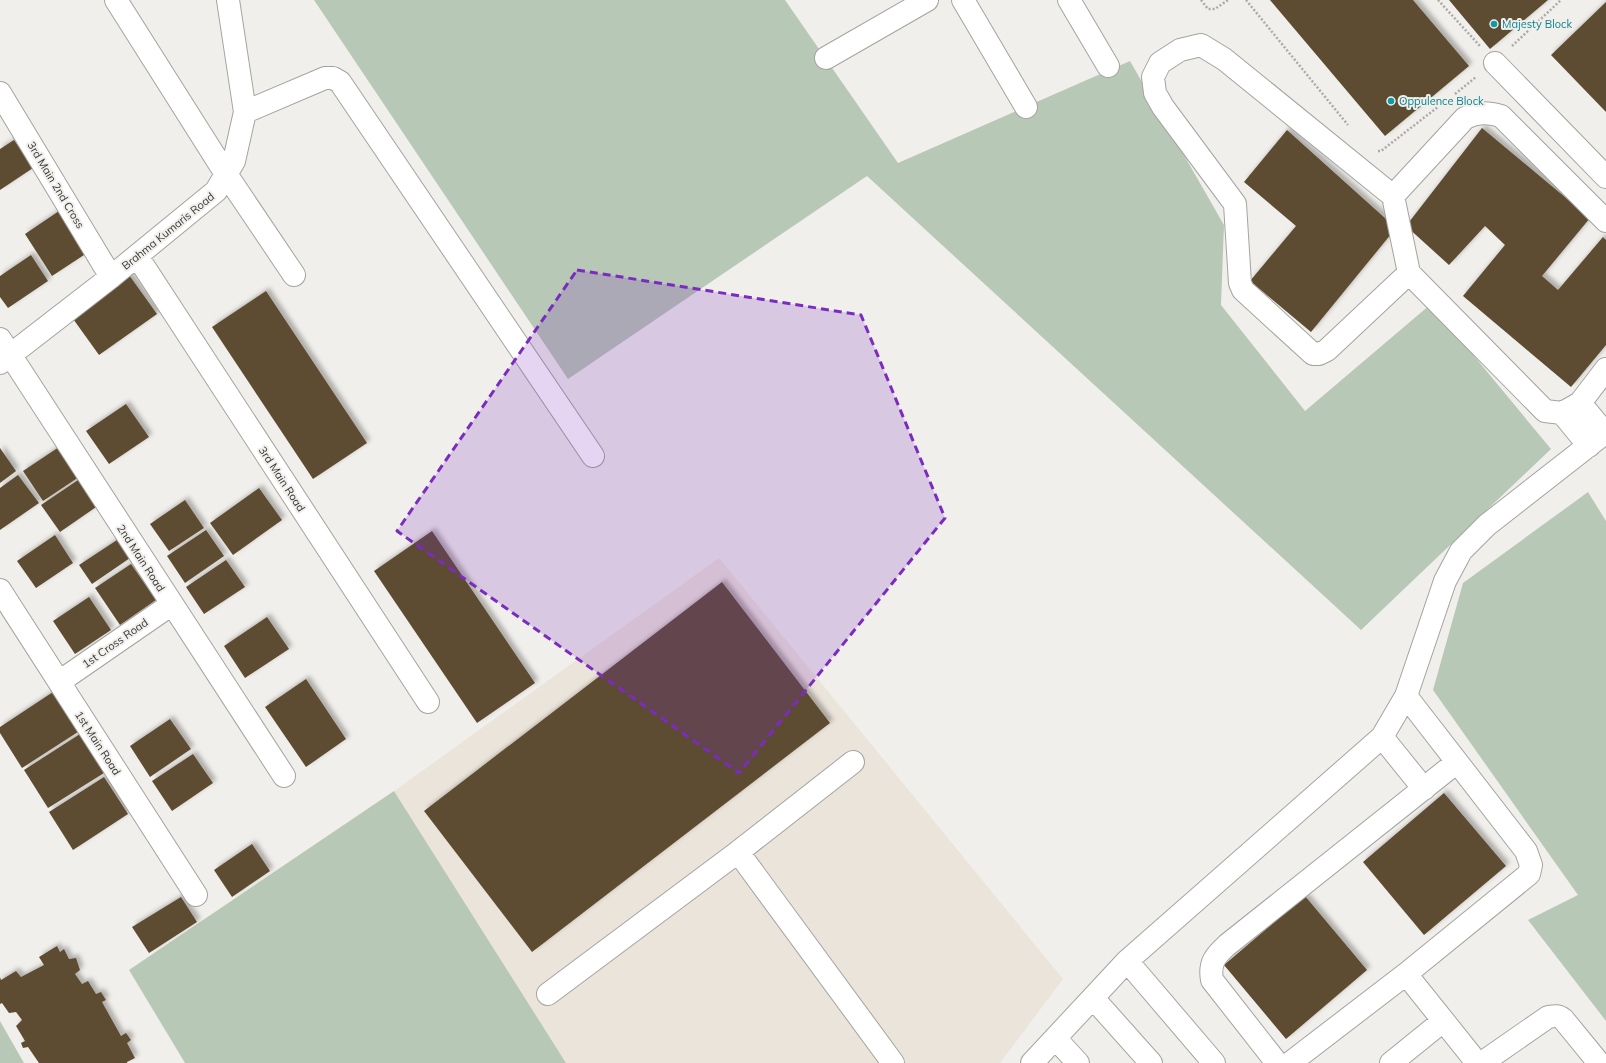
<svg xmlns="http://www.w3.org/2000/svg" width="1606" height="1063" font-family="Mulish,sans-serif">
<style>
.built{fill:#ebe4da}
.green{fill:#b8c8b6}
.building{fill:#5d4c31;filter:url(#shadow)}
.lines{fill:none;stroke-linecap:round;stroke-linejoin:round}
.minor-casing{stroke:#a5a39f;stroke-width:24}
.path{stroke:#abaaa7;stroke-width:2.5;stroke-dasharray:2 2;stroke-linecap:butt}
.minor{stroke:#fff;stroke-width:22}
.marked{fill:#7b2cbf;fill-opacity:0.2;stroke:#7b2cbf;stroke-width:3;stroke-dasharray:8 5;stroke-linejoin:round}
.culture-dot{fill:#0f9aa8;stroke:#f1efeb;stroke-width:1.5}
.labels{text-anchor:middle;stroke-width:4;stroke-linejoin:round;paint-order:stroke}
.culture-label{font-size:11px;fill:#0d838f;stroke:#f1efeb;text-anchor:start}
.street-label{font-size:11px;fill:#373635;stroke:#f1efeb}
</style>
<defs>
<filter id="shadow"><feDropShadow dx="3.5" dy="-3.5" stdDeviation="2" flood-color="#0004"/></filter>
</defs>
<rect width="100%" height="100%" fill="#f1efeb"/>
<path class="built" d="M719,558L1063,979L1000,1063H566L394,791Z"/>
<path class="green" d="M314,0H785L898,163L1130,61L1224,225L1221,305L1305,411L1431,304L1551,449L1361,630L867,176L568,379Z
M1588,492L1606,521V1021L1528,920L1578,895L1433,690L1463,583Z
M394,791L566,1063H185L129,970Z
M0,1021L24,1063H0Z"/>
<path class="building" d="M1270,0H1413L1469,66L1385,136Z
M1449,0H1548L1490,49Z
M1606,2V112L1551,55Z
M1482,128L1590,218L1542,276L1558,290L1603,237L1606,240V345L1571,387L1463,296L1505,245L1485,226L1449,265L1406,226Z
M1287,130L1396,228L1311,332L1250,281L1296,226L1244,182Z
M14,140L33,168L0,190V149Z
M59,211L87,253L52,276L25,234Z
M31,255L48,281L8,308L0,297V276Z
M129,275L157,314L99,355L71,316Z
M266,291L367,443L313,479L212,327Z
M126,404L149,437L109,464L86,431Z
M62,445L82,475L43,501L23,471Z
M0,448L16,471L0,483Z
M18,475L39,503L0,530V488Z
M81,478L99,505L60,532L41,505Z
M259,488L282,520L233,555L210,523Z
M185,500L204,528L169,551L150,524Z
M206,530L224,556L185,583L167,556Z
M432,531L535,683L477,723L374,571Z
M55,535L73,563L36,588L17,561Z
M117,540L130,558L92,584L79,565Z
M226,560L245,587L204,614L186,587Z
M131,564L156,600L120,625L95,588Z
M722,582L830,723L532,952L424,811Z
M89,597L111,630L75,654L53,621Z
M267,617L289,649L245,678L224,646Z
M306,679L346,739L306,767L265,707Z
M56,690L81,730L22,768L0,733V727Z
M170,719L191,749L150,777L130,746Z
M80,734L104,773L48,808L24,770Z
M193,754L213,783L172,811L152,781Z
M104,777L128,814L73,850L49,812Z
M1444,793L1506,866L1424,935L1363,862Z
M252,844L270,871L232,897L214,870Z
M1305,896L1367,970L1286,1039L1224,965Z
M181,897L197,922L149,953L132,927Z
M57,946L60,952L64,949L69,959L76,958L80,970L75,974L82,984L88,981L96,994L101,992L106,1000L102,1002L121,1036L126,1033L131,1040L127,1043L135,1058L127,1062V1063H39L28,1047L23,1048L21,1043L25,1041L16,1026L22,1020L16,1012L9,1013L2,1003L0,1004V977L1,980L16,971L21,977L44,965L39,957Z"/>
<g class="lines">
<g class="minor-casing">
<path id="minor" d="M116,0L226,174L294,275
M963,0L1026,107
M1069,0L1108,66
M826,58L927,0
M1495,63L1606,177
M0,93L111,277
M245,112L325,78H333L340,82L593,456
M1393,196L1409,273
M1606,221L1501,116C1487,112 1477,112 1465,118L1393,196L1224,59L1201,45L1180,50L1160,63L1153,77L1155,93L1163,107L1235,204L1240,283L1243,290L1313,354H1319L1327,350L1409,273L1545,411L1562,413L1580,403L1606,369
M137,256L428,702
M0,339L284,776
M0,363L111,277L216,191L234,161L245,112L228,0
M1580,403L1605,433
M1562,413L1589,446
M0,590L196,895
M59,682L172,604
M1406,696L1526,851L1531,865L1529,874L1406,974L1474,1059L1479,1062L1486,1060L1548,1017C1554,1016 1558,1015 1563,1019L1599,1063
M1382,737L1424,789
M738,852L893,1063
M1127,961L1214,1063
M548,994L738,852L853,762
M1093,998L1151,1063
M1055,1038L1078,1063
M1032,1063L1127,961L1382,737L1406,696L1445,581L1461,551L1487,525L1606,432
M1277,1063L1212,980C1209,963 1215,956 1227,945L1457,762
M1290,1063L1406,974
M1391,1063L1443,1021"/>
</g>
<path class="path" d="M1201,0L1208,9H1215L1228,0
M1246,0L1348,125
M1438,0L1480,46
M1512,46L1561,0
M1455,94L1476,77
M1378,151H1381L1443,103"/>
<use href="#minor" class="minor"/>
</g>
<path class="marked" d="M577,270L861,315L945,518L739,773L397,531Z"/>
<g class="culture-dot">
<circle cx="1494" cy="24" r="4"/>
<circle cx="1391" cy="101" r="4"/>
</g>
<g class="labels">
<g class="culture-label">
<text x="1502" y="28">Majesty Block</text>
<text x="1399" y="105">Oppulence Block</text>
</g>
<g class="street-label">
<text transform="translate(56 185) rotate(59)" y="4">3rd Main 2nd Cross</text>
<text transform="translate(168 231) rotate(-39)" y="4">Brahma Kumaris Road</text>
<text transform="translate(282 479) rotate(57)" y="4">3rd Main Road</text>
<text transform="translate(141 558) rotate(57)" y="4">2nd Main Road</text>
<text transform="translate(115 643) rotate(-35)" y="4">1st Cross Road</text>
<text transform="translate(98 743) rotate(57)" y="4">1st Main Road</text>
</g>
</g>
</svg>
